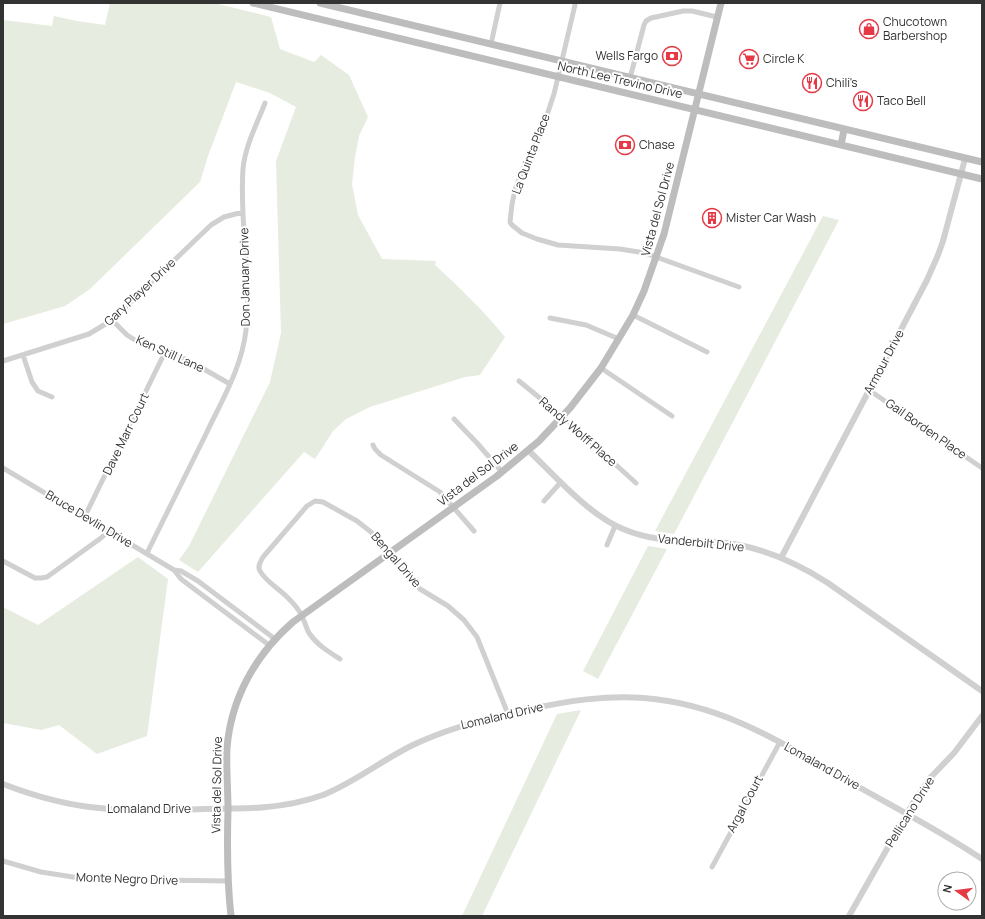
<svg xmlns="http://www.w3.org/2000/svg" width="985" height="919" font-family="Manrope,sans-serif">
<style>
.green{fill:#e6ecdf}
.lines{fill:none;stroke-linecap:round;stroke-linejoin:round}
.minor{stroke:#d0d0d0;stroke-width:5}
.tertiary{stroke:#d0d0d0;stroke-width:6}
.secondary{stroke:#bdbdbd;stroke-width:7}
.labels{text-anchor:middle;stroke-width:4;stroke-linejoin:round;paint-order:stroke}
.poi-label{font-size:12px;fill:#333;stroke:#fff;text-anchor:start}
.street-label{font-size:12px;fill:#333;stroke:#fff}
</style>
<rect width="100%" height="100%" fill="#fff"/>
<path class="green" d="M110,3H214L271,17L280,49L314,62L321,55L349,75L368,117L359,136L355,157L352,184L358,215L382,259L436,261L435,265C460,288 484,311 505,337L480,375L465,377L370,407L346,419L333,431L315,459L304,452L198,572L179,560L189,546L270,382L281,333L276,161L296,107L270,93L236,82L208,156L200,182L90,289L65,306L3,324V20L52,26L54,16L77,21L105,25Z
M823,216L839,220L674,534L655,531Z
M648,546L667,549L598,679L583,671Z
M138,557L168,579L147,736L97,754L59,725L41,730L3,723V607L38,625Z
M581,710L482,916H462L557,714Z"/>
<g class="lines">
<path class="minor" d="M575,5L554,94L542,130L524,167L515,190L512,204L510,222L512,225L522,233L537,239L558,245L620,249L645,253L739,287
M491,44L500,3
M630,78L644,25L646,21L651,18L683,11H692L717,17
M633,315L707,352
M550,318L586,325L619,339
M112,320L127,335L138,342L188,360L230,384
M23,355L32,382L38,391L52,397
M3,361L89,334L112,320L211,225L224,217L243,212
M601,368L672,416
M519,381L562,416L636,483
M869,390L982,468
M454,419L477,443L502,472
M373,445L375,449L381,455L440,492L474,531
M3,468L174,570L181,579L269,645
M544,501L561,482
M85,516L165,352
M607,545L615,526
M147,553C167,513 186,474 206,434C222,400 242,367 246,330C252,277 239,223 243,169C245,146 257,124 265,103
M3,561L35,578H41L47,577L101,538L108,531
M174,570L181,571L198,581L275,639
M340,659C329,652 317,645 309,633C306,628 305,622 302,616C299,610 294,604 289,599C281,590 265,581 260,571C257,566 261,561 263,557L307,506L315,501L323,502L357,521L371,532L413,582L420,589L448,606L464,620L477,637L508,714
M3,861L41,872L86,879L229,881
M712,867L780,742"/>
<path class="tertiary" d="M528,450C555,476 589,515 623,529C656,543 684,540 718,542C757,545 795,562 828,583L982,691
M781,558L927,280L938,255L943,241L965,159
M3,784C34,796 66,805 99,808C134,812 169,810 204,809C245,809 284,809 323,795C356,782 383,759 415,744C452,727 490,717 530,709C568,701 605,695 644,698C725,704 787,746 855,785C898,809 942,832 982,859
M849,916L913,803L930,778L954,753L982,716"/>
<path class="secondary" d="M253,3L982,179
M320,3L982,162
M841,145L844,130
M231,916C227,881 227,845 228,809C228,789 226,769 227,748C231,698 256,654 293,622L497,476L539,441L570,408L601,368L633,315L644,291L664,234L721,3"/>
</g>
<defs>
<g id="shop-ring" transform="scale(1)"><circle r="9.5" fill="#fff" stroke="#e63946" stroke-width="1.5"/><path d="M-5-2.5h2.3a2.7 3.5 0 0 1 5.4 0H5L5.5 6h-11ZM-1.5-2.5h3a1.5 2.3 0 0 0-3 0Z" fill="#e63946"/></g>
<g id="bank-ring" transform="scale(1)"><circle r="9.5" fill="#fff" stroke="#e63946" stroke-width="1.5"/><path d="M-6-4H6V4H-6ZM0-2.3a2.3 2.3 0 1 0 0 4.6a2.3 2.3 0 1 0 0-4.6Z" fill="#e63946"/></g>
<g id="supermarket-ring" transform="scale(1)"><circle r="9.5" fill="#fff" stroke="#e63946" stroke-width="1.5"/><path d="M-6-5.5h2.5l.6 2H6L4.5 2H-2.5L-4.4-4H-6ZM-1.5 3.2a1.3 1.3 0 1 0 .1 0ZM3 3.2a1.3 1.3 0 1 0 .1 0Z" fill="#e63946"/></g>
<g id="restaurant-ring" transform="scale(1)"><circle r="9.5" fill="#fff" stroke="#e63946" stroke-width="1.5"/><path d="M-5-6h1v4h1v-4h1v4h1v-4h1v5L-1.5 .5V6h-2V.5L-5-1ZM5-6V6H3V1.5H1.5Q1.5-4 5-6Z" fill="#e63946"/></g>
<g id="building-ring" transform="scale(1)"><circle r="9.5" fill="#fff" stroke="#e63946" stroke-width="1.5"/><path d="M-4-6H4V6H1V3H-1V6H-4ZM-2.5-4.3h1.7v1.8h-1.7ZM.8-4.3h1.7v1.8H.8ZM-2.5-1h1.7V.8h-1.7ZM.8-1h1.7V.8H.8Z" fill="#e63946"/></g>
</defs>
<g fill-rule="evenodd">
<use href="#shop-ring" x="869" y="29"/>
<use href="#bank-ring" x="672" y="56"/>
<use href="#supermarket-ring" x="749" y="59"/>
<use href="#restaurant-ring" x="812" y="83"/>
<use href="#restaurant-ring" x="863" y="101"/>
<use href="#bank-ring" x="625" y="145"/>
<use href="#building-ring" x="712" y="218"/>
</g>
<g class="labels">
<g class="poi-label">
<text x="883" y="26">Chucotown<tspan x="883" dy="14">Barbershop</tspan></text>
<text x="658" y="60" text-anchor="end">Wells Fargo</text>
<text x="763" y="63">Circle K</text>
<text x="826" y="87">Chili's</text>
<text x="877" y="105">Taco Bell</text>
<text x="639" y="149">Chase</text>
<text x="726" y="222">Mister Car Wash</text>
</g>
<g class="street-label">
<text transform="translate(620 80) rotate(13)" y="4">North Lee Trevino Drive</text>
<text transform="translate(531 154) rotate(-69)" y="4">La Quinta Place</text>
<text transform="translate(658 209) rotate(-75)" y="4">Vista del Sol Drive</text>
<text transform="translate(245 277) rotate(-91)" y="4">Don January Drive</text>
<text transform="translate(140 292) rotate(-43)" y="4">Gary Player Drive</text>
<text transform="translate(170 354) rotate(24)" y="4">Ken Still Lane</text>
<text transform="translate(884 362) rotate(-62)" y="4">Armour Drive</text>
<text transform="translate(926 429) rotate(35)" y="4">Gail Borden Place</text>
<text transform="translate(578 432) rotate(41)" y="4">Randy Wolff Place</text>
<text transform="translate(126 434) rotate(-64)" y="4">Dave Marr Court</text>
<text transform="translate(478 474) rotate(-37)" y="4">Vista del Sol Drive</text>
<text transform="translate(89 519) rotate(31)" y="4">Bruce Devlin Drive</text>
<text transform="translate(701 543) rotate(6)" y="4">Vanderbilt Drive</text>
<text transform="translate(396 560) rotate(49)" y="4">Bengal Drive</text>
<text transform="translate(502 716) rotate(-13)" y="4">Lomaland Drive</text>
<text transform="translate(822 766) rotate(29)" y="4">Lomaland Drive</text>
<text transform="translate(217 785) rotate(-89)" y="4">Vista del Sol Drive</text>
<text transform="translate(745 804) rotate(-62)" y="4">Argal Court</text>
<text x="149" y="813">Lomaland Drive</text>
<text transform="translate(910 812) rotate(-58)" y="4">Pellicano Drive</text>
<text transform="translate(127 879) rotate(2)" y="4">Monte Negro Drive</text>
</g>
</g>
<rect width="985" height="919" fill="none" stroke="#333333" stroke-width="8"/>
<g transform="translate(957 891) rotate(284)"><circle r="19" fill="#ffffff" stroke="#adadad"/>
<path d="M0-3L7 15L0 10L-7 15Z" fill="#e63946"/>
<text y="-6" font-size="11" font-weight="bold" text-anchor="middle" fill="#333333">N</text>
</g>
</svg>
